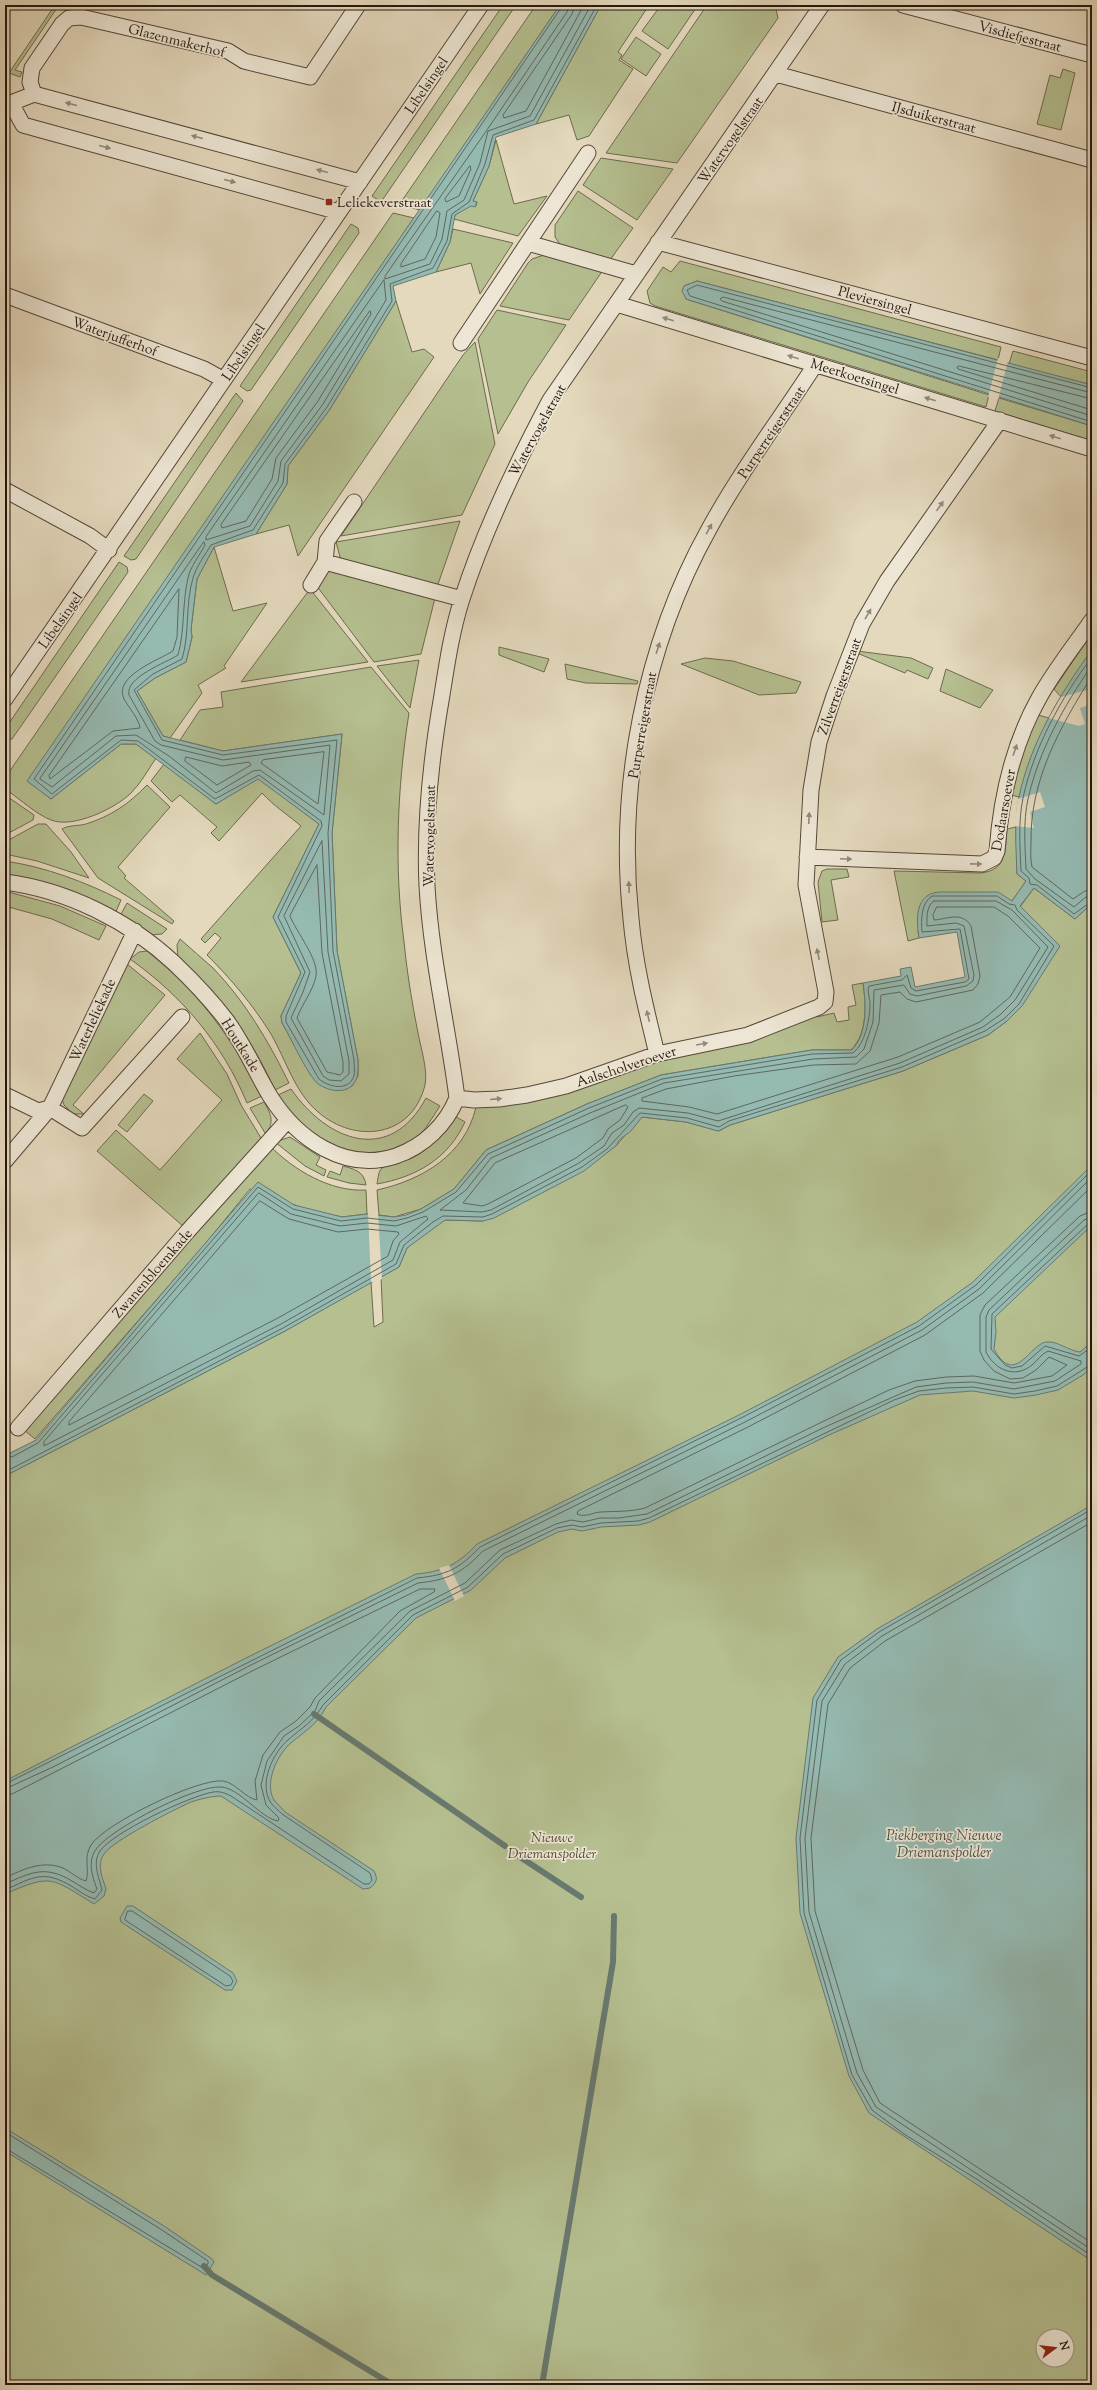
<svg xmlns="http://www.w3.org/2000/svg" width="1097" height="2390" font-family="'Sorts Mill Goudy',serif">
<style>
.green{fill:#b5bf90;stroke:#6d6b4e;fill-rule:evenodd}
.water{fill:#95bab2;stroke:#687970}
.pier{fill:#e4d9bd}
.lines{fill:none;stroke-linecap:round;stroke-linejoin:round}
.shore{stroke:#5d6860;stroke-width:1}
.stream{stroke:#687970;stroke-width:6}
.street-casing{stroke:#554839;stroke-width:17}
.street{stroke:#ede6d4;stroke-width:15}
.oneway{fill:#93897a}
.poi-dot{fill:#8f2418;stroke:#ede6d4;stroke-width:1.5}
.labels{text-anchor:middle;stroke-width:3.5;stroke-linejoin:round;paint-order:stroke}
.street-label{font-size:14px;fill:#25170d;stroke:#ede6d4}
.poi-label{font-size:14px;fill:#25170d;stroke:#ede6d4;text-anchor:start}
.park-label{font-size:14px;font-style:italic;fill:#504934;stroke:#ede6d4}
.water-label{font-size:15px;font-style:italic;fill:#4c5047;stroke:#ede6d4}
</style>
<rect width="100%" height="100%" fill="#e4d9bd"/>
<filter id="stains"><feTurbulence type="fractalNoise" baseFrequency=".005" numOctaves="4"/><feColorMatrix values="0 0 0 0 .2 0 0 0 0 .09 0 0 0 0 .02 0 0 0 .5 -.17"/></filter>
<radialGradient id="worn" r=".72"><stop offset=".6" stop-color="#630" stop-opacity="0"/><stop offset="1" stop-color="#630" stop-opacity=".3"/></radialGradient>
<path class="green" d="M55,5H59L15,70L22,72L20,77L9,73Z
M503,5H516L381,202L372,196Z
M536,5H560L420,210L399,205Z
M601,5H649L618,52L622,55L619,60L633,69L589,136L577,140L569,115L536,124Z
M661,5H698L668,49L642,31Z
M707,5H775L778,18L677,163L606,153Z
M636,37L661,54L646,76L621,59Z
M1063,69L1075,73L1061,130L1037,124L1050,75L1060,78Z
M496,140L514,204L547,196L518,236L454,219L455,215L471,205L476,206L477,202L473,201L489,166Z
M601,158L673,169L637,220L583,185Z
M578,191L633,228L610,260L561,246L555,237V225Z
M393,213L414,218L28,781L51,799L121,744H136L156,758C148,770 141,783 131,793C116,808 73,829 51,820C36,814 21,800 8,791L5,787V778Z
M351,224L358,228L359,233L251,390L247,391L240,386Z
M453,229L513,243L480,294L471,263L436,272L450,242Z
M547,254L603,270L569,320L500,306L528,263L532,259Z
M680,261L1001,347L998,360L697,281L684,286L683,290L686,299L989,395L986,407L655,306L650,303L647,291L663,267L671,272Z
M396,301L412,352L424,349L434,357L298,556L289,525L256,534L287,484L288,466L330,409Z
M497,310L566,325L528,382L498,434L478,339Z
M475,342L495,444L462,515L341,536L463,355Z
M1013,351L1092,372V385L1009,364Z
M236,393L243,401L136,559L131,560L124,556Z
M999,398L1092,426V441L995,411Z
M460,521L437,587L344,561L340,557L336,542Z
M214,547L233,611L267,603L224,666L226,668L198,685L202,693L170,738L163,736L137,691L155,678L186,662L192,637L191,629L197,579Z
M119,562L127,567L128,572L12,739L6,740L5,729Z
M326,569L435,598L421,654L374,662L316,585Z
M310,589L368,662L241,682Z
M1092,633V650L1061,697L1054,689Z
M499,647L549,659L544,672L499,655Z
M857,651L911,658L933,668L928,679L907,670L905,673L857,653Z
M705,658L733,661L801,682L796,693L759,695L681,664Z
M419,660L410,708L377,666Z
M565,664L638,681L637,684L586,683L567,679Z
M371,667L409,713C397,789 394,867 404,942C407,973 412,1003 418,1033C421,1049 428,1070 425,1085C412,1138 355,1144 318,1112C295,1093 286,1060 271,1034C253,1005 231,979 207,955L221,938L215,933L205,943L201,939L301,826C288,815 274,806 262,793L219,841L211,833L217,827L180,795L172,802L151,781L164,764L216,804L258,778L319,824L273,917L301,973L281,1016L282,1023L316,1082L352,1086L358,1076V1060L337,951L332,833L342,734L223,751L180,740L200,710L223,707L221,692Z
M946,669L993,690L980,708L940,691Z
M1038,715L1049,718L1030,760L1019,797L1011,795L1021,753Z
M147,785L170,807L118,867L126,876L124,878L174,921L172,924L98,878L62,829C68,825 79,826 86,824C111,816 129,804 147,785Z
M5,795L34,815L33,820L5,835Z
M38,824H46L71,852L89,878L37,861L5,854V842Z
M1016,827L1017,874L1026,881L1012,901L918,930L919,938L908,941L894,871L981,873C1007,870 1005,850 1007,829Z
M5,861C46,867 85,882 121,900L115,914L5,876Z
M827,869H847L849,877L831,880L838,920L822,922L818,882L822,871Z
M1034,888L1075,919L1092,903V2385H5V1476L285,1331L371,1282L374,1327L383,1322L381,1277L399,1267L407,1248L435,1225L445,1220L483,1221L617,1145C618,1143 640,1118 642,1117L686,1122L719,1131L730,1125L903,1071L988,1035L1007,1021L1020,907ZM1043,2336H1067V2360H1043Z
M5,891L60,906L106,926L99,940L52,919L5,906Z
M127,903L167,929L162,934L149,935L120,916Z
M180,939C191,949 202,958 213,968C245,1001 269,1042 289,1083L275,1090C252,1040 221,993 178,958L177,945Z
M147,951C201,994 230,1036 262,1096L247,1103C222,1043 182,996 130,959L139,952Z
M127,964L165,995L73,1105L84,1114H73L64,1105L61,1096Z
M863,983C866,1004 868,1033 851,1050H812L661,1075L587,1104L486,1150L454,1189L421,1209L394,1217L379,1215L377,1190C422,1180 465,1155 476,1107L639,1065L816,1014L817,1017L834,1013L837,1022L849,1020L848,1007L856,1005L852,985Z
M200,1033L227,1074L241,1105L261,1138L184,1227L97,1151L116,1130L160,1170L222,1100L177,1059Z
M291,1089C328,1142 390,1165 426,1098L440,1106L425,1129L415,1139L390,1150L362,1155L334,1148L296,1121L278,1095Z
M144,1094L153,1101L127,1132L118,1125Z
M264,1102C270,1112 276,1123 265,1133L250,1108Z
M453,1115L465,1122C448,1159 416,1177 377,1184C378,1179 378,1173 381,1169C387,1163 403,1162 410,1159C431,1150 441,1132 453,1115Z
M290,1137L320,1157L316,1165L326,1170L324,1176L305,1166L275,1142Z
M270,1146C294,1170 330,1192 366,1190L367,1214L342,1217L306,1209L250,1189L205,1244L35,1439L24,1430Z
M343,1166C354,1169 364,1171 366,1185L349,1183L327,1177L330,1171L340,1175Z"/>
<path class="water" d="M560,5H601L536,124L496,137L489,166L473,201L477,202L475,207L471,206L455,215L450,242L436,272L393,286L396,301L330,409L288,466L287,484L256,534L214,547L197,579L191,629L192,637L186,662L155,678L137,691L163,736L223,751L342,734L332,833L337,951L358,1060C358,1072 359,1083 347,1089C338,1093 323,1089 316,1082C305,1070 291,1038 282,1023L281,1016L301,973L273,917L319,824L258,779L216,804L136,744H121L51,799L27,781Z
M697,281L1092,385V426L686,299L682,291L684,286Z
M1092,650V903L1075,919L1034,888L1020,906L1060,946L1022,1006L1007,1021L988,1035L903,1071L730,1125L718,1131L686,1122L642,1117L631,1131L619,1140L617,1145L584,1171L494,1218L483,1221L445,1220L407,1248L399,1267L285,1331L5,1476V1449L10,1453L36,1440L258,1182L294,1205L342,1217L367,1214L394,1217L406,1215L421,1209L454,1189L486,1150L587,1104L661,1075L812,1050H852C868,1033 866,1004 863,983L901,976L900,969L911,967L915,987L965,977L957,932L919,938C916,919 915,894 939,892H998L1012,901L1026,881L1017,874C1016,848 1014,822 1019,797C1030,744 1060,693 1092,650Z
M1092,1165V1225L995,1317L996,1332L994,1349C1015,1388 1030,1343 1047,1342C1058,1341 1069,1351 1080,1352L1092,1342V1367L1083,1375L1058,1390L1036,1395L1014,1398L973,1391L920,1395L829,1435L650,1522L639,1525L601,1527L582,1531L572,1529L558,1532L505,1558L471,1590L416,1618L326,1707C318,1724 305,1731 292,1742C277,1754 264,1783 274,1800C277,1804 282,1808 285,1812L374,1871C378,1879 377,1882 370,1888L363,1889L221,1796C212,1796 200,1799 191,1802C175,1809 112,1841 104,1854C96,1865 103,1879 106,1889L104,1896L94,1904C51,1878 53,1873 5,1894V1781L246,1658L416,1574C442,1572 459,1564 477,1544L741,1414L917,1322L973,1282Z
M1092,1505V2261L869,2113L849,2076L800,1913L796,1838L813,1698L838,1657L877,1629Z
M127,1906H133L233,1973L237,1981L232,1990H225L121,1922L120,1918Z
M5,2128L164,2226L212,2259L214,2262L206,2275L5,2151Z"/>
<path class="pier" d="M998,358L1008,361L998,400L988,397Z
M1091,689L1092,704L1080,708L1085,724L1079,726L1049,718L1061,697Z
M1040,792L1045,807L1030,812L1034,828L1014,826L1018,799Z
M368,1212L378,1213L382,1279L376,1282H371Z
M449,1565L464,1596L455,1601L439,1568Z"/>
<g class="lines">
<path class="shore" d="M563,5L34,779L52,794L121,740L138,741L215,799L259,775L321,821L322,826L278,917L305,972L286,1016V1022L319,1079C329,1087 348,1092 354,1076C355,1072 354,1065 354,1060L333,951L328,833L337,740L223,755L162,740L134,690L153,674L182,659C190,633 185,604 193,578C196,567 205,555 211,545L253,530L283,483L285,464L327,407L392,301L390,284L433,268L447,241L452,214L469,202L485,164L493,135L534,120L597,5
M569,5L567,12L487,130L385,276V279L430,264L442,239L447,211L464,200L480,163L488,131L530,116L591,5
M575,5L572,14L503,115L504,118L526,111L584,5
M470,166L471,169L459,196L446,202L445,199Z
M437,211L440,213L436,237L425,259L401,267V264Z
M384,280L386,300L323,404L281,461L278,481L250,526L206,540V537Z
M370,311L371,314L318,401L276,458L272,479L246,521L222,528L221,525Z
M1092,388L697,285L687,290L690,296L1092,422
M1092,393L723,297L720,299L722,301L1092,416
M1092,399L959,366L957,367L958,369L1092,410
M204,542L205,545C200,555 190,567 188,578C182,604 185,630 178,655C166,663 125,677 129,695L155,741L161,745L223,760L330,745L324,815L260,770L253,771L216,793L169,756L136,735L116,736L52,787L40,779Z
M179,589L177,637L173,651C159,660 113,676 124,699C129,708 139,719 140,728L113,731L50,779L49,776Z
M1092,657C1061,698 1034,747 1023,798C1018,822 1020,847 1021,871L1029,878L1030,884L1037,885L1074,914L1092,901
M1092,665C1064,706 1039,750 1028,799C1023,822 1025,846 1026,869L1035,879L1074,907L1086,897L1092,896
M1092,676C1060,727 1030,780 1031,842C1031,850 1030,859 1032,867L1073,899L1085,891L1092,890
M324,752L318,804L261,763L263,760Z
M186,757L222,766L249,762L251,765L217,785L185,761Z
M322,841L328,952L349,1061V1074L341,1081L329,1080L323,1076L291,1018L303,992L310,972L284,916Z
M317,865L322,953L343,1062V1072L340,1075L327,1072L297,1018C302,1004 313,991 316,976C319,959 296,932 290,916Z
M934,901H996L1012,910L1048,947L1015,1000L1001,1014L983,1027L900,1063L718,1121L688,1113L639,1108L633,1112L624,1125L612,1133L604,1146L579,1163L491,1210L482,1212L440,1210L466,1190L491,1158L590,1113L664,1083L813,1059L856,1057L864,1049L873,1022L874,990L904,985L910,994L917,996L966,986L973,981L974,975L964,926L956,923L927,926C927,918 926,906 934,901Z
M937,907H994L1008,916L1040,948L1010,997L980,1022L898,1057L717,1114L689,1107L642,1101V1098L666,1089L734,1076L813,1065L856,1064L870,1051L879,1023L881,995L900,992L907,999L916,1002L973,990L978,984L980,976L971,926C962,911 948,919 934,920L933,915Z
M626,1105L628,1107L620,1120L608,1129L603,1138L576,1158L488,1204L482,1206L463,1203L495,1163Z
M1092,1186L983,1293L925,1335L748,1427L578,1511L577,1514C586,1518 593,1512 601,1512C617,1511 630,1512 645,1508L822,1422L889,1390L915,1381L946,1377L974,1376L1014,1383L1052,1376L1067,1365L1049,1357L1036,1370L1023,1378L1010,1379L994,1371L984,1360L980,1351V1315L985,1305L1080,1216L1092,1211
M259,1193L291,1214L340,1226L367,1223L396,1226L426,1216L428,1219L400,1242L393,1260L281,1324L44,1446V1442Z
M260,1201L289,1219L338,1232L367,1229L398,1232L399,1234L393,1241L388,1256L278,1318L69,1425V1422Z
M1092,1223L1088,1224L992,1314L991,1349L1005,1365L1012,1368L1022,1366L1045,1346L1079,1356L1092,1347
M5,1455L12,1457L38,1443L258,1187L293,1209L341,1221L367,1218L394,1221L407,1218L423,1212L456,1192L488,1154L589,1108L662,1079L812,1054L853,1053C865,1044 870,1019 870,1004C870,998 867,992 869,986L902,980L907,975L911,988L916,991L965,982L969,979L960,929L922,932C921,920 921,903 932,896H997L1009,904L1015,905L1017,910L1054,946L1019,1004L1005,1018L985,1031L902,1067L729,1121L719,1127L687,1118L640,1113L607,1149L582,1167L492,1214L483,1217L443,1216L433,1222L404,1245L396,1264L283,1328L5,1472
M1092,1509L879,1632L841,1660L817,1700L800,1838L804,1913L852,2075L872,2110L904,2134L978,2180L1092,2256
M1092,1515L882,1636L845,1664L822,1701L805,1838L809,1912L857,2073L876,2107L1092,2250
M1092,1522L885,1641L850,1668L828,1704L811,1838L815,1911L863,2070L880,2103L1092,2243
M5,1784L417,1578C447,1575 459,1569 480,1547L743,1417L919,1326L976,1285L1092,1170
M5,1789L53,1767L251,1665L418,1583C448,1580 462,1573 483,1551L745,1422L922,1330L979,1289L1092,1177
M5,1795L12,1794L254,1670L420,1589H435L434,1592L400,1611L315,1698L310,1707L296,1721L280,1732L263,1755L255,1781L257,1800C245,1798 236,1783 223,1781C198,1778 104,1824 91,1845C83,1858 90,1870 86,1881C78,1879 71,1872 63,1868C43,1860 23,1869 5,1878
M5,1884C32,1872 45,1865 72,1881C79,1885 87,1891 94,1893L97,1889C92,1876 87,1860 97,1848C112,1828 196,1785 221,1787C240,1788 260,1818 278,1821L279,1818L266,1805L261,1785L267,1761L284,1736L299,1726L315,1711L319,1701L410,1611L465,1583L500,1550L556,1524L571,1520L583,1522L600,1518H619L647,1514L825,1427L916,1387L946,1383L973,1382L1014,1389L1055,1381L1081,1364V1361L1048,1351C1041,1354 1037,1361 1032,1365C1015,1379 995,1370 986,1352V1317L989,1310L1084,1220L1092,1217
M5,1890C34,1877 43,1869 73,1887C79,1891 87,1897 95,1899L102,1890C99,1877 92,1863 100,1851C113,1832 190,1796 213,1792C220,1791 225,1793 231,1796L364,1884H369L372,1880L370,1873L282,1814C279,1811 274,1807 271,1803C258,1784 273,1752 289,1739C302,1728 314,1721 323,1705L413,1615L468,1587L503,1554L557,1528L572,1525L582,1527L601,1523L638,1521L649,1518L894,1400L919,1391L946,1388L973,1387L1014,1394L1035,1391L1057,1386L1092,1364
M128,1911H132L230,1976L233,1981L231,1985L226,1986L125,1920Z
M5,2132L162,2230L208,2261V2264L203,2268L5,2148"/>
<path class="stream" d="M314,1714L505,1846
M520,1857L581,1897
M204,2266L212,2275L393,2385
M542,2385L613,1962L614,1916"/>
<g class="street-casing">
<path id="street" d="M903,5L1092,55
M776,74L1092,160
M34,94L30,82L32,68L62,24L69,18L81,17L228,51L244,61L310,77L358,5
M5,102L11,103L34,94L360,182
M11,103L23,125L339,212
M658,242L1092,358
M528,243L636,274
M5,295L204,369L224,380
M617,304L1092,449
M461,343L588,153
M5,490L90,536L109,550
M325,562L462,599
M311,585L325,562L327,541L354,502
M5,699L481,5
M807,857L982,864L994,858L997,851C1001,797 1012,746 1039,698C1054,671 1074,646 1092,620
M5,882C67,890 129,921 174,963C193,981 211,1000 227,1021C244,1044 255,1071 270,1096C297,1139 345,1173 396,1156C424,1146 446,1125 457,1098C448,1027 431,958 427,886C424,822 431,758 442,695C447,663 452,630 462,599C484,530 516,464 550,400L822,5
M657,1054C646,1009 635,965 631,919C617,787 644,646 709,529C740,472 780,419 815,365
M5,1095L38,1111L50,1108L82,1128L182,1017
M457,1098L474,1100L499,1099L527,1095L566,1086L657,1054L748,1035L819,1007L825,1002L826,992L806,885L811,790L819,742L834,696L862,624L887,581L1000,420
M5,1161L50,1108L135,931
M18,1428L187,1232L288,1120"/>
</g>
<use href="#street" class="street"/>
</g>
<defs><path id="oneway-solid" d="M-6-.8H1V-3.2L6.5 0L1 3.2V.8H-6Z"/></defs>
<g class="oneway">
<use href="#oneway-solid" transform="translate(71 104) rotate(-165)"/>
<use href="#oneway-solid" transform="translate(197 137) rotate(-165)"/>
<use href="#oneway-solid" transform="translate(105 147) rotate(15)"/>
<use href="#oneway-solid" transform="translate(322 171) rotate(-165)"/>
<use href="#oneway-solid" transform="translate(230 181) rotate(15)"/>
<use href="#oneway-solid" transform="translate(668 319) rotate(-164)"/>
<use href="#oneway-solid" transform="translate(793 357) rotate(-162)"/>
<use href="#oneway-solid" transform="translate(930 399) rotate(-163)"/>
<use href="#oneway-solid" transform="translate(1055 437) rotate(-163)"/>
<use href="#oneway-solid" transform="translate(940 506) rotate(-55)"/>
<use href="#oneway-solid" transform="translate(709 529) rotate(-61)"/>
<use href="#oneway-solid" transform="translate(868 614) rotate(-60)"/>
<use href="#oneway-solid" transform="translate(658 648) rotate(-72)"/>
<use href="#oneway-solid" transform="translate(1015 750) rotate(-71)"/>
<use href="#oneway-solid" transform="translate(809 818) rotate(-87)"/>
<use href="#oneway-solid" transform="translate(846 859) rotate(3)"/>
<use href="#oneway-solid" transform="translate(976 864) rotate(1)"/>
<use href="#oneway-solid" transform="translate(629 887) rotate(-92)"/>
<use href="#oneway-solid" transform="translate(818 954) rotate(-102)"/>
<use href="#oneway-solid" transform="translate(648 1016) rotate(-103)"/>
<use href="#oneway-solid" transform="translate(702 1044) rotate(-10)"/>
<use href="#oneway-solid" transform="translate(496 1099) rotate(-5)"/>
</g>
<rect class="poi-dot" x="325" y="198" width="8" height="8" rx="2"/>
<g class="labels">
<g class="street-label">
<text transform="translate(1020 36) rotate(15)" y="5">Visdiefjestraat</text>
<text transform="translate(177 40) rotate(14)" y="5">Glazenmakerhof</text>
<text transform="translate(426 85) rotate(-56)" y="5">Libelsingel</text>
<text transform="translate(934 117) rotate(15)" y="5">IJsduikerstraat</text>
<text transform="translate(730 140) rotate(-55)" y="5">Watervogelstraat</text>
<text transform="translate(875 300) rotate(15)" y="5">Pleviersingel</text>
<text transform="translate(115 336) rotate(20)" y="5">Waterjufferhof</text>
<text transform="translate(243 352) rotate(-56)" y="5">Libelsingel</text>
<text transform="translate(855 376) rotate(17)" y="5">Meerkoetsingel</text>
<text transform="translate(537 430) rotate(-61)" y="5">Watervogelstraat</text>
<text transform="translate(771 432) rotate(-56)" y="5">Purperreigerstraat</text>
<text transform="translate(60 620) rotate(-55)" y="5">Libelsingel</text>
<text transform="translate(839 686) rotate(-70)" y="5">Zilverreigerstraat</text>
<text transform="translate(642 725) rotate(-80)" y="5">Purperreigerstraat</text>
<text transform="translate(1003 810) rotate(-80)" y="5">Dodaarsoever</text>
<text transform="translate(429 836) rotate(-89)" y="5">Watervogelstraat</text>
<text transform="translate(92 1020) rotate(-65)" y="5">Waterleliekade</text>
<text transform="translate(241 1045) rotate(58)" y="5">Houtkade</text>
<text transform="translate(626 1066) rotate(-18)" y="5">Aalscholveroever</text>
<text transform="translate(152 1273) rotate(-49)" y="5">Zwanenbloemkade</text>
</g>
<g class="poi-label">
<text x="337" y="207">Leliekeverstraat</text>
</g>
<g class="park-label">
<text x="552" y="1842">Nieuwe<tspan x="552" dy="16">Driemanspolder</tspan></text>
</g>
<g class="water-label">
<text x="944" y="1840">Piekberging Nieuwe<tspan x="944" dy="17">Driemanspolder</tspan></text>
</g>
</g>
<rect width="1097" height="2390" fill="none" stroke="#e4d9bd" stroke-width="20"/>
<rect x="6" y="6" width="1085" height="2378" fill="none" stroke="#25170d" stroke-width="2"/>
<rect x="10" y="10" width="1077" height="2370" fill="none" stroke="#25170d"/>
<g transform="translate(1055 2348) rotate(75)"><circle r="19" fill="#ede6d4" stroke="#9d9384"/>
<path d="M0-3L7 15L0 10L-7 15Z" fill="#8f2418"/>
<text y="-6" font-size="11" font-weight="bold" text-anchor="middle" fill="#25170d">N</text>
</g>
<rect width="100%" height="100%" filter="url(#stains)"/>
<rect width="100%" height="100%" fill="url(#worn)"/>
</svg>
